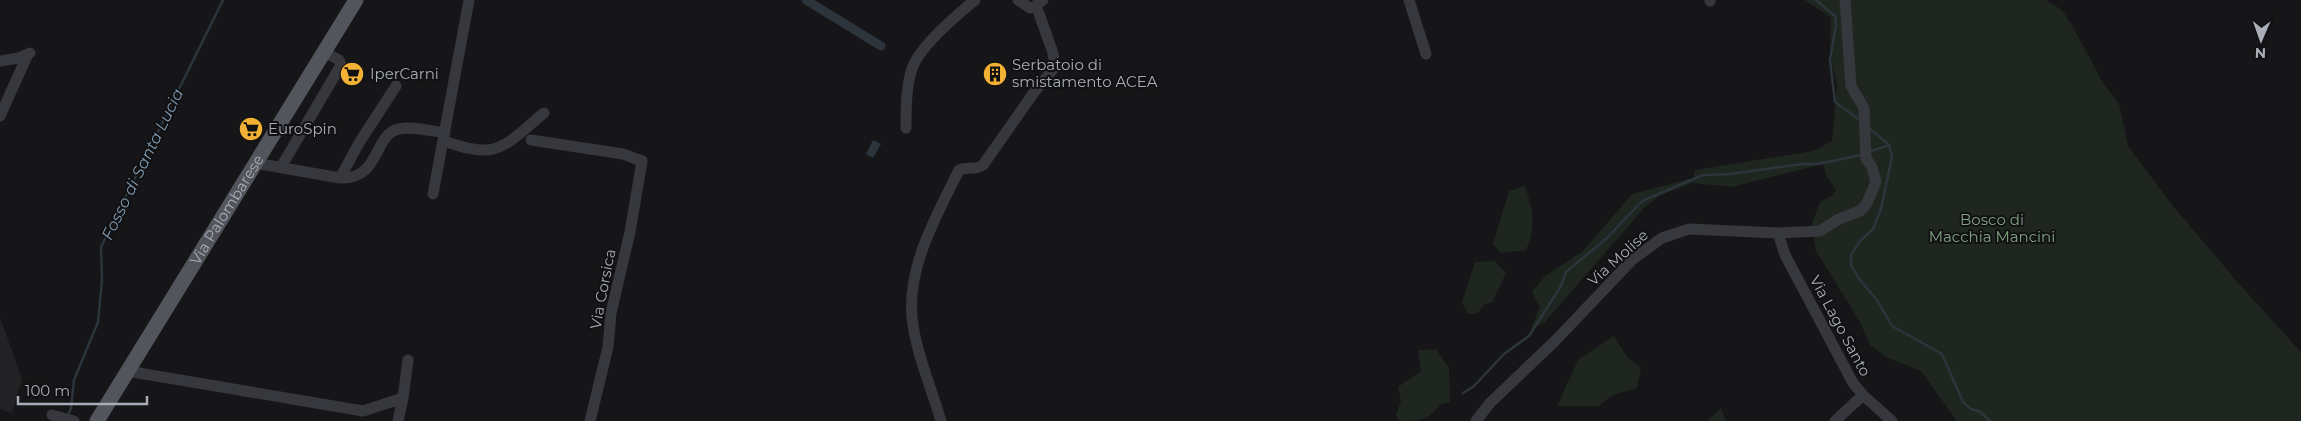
<svg xmlns="http://www.w3.org/2000/svg" width="2301" height="421" font-family="Montserrat,sans-serif">
<style>
.built{fill:#222225}
.green{fill:#1e261f}
.water{fill:#2c353c}
.lines{fill:none;stroke-linecap:round;stroke-linejoin:round}
.stream{stroke:#2c353c;stroke-width:2.5}
.canal{stroke:#2c353c;stroke-width:9}
.minor{stroke:#37383d;stroke-width:11}
.major{stroke:#53555c;stroke-width:15}
.labels{text-anchor:middle;stroke-width:4;stroke-linejoin:round;paint-order:stroke}
.poi-label{font-size:15px;fill:#a8adb8;stroke:#111113;text-anchor:start}
.street-label{font-size:15px;fill:#a8adb8;stroke:#111113}
.park-label{font-size:15px;fill:#7fa381;stroke:#111113}
.water-label{font-size:16px;font-style:italic;fill:#7f9bb3;stroke:#111113}
</style>
<rect width="100%" height="100%" fill="#161618"/>
<path class="built" d="M0,317L22,379L12,413L0,409Z"/>
<path class="green" d="M1805,0H2046L2062,10L2072,25L2103,83L2119,104L2128,146L2173,206L2240,285L2301,352V421H1957L1921,371L1886,357L1870,345L1860,322L1816,251L1812,224L1820,202L1833,195L1836,190L1826,175L1823,164L1732,187L1692,183L1659,196L1644,208L1545,322L1531,329L1540,307L1532,292L1545,276L1583,251L1632,194L1693,178L1695,170L1813,151L1832,141L1837,86L1830,52L1831,18Z
M1525,186C1533,211 1537,225 1526,250L1500,253L1493,244L1509,191Z
M1494,261L1506,273L1492,303L1484,304L1478,313L1468,314L1462,302L1475,262Z
M1614,336L1627,357L1641,368L1637,388L1613,395L1599,406H1557L1578,360Z
M1436,349L1449,368L1450,402L1440,404C1430,421 1417,421 1399,421L1396,415L1401,401L1398,387L1421,371L1418,350Z
M1721,408L1726,421H1707Z"/>
<path class="water" d="M873,140L881,144L873,158L866,154Z"/>
<g class="lines">
<path class="stream" d="M1816,0L1835,16L1836,25L1830,60L1835,102L1861,121
M1869,128L1889,145L1892,157L1881,209L1873,229L1860,241L1851,255V265L1859,279L1877,300L1892,326L1942,354L1963,402L1971,409L1979,411L1990,421
M1869,152L1889,145
M1463,393L1474,386L1504,354L1529,336L1561,286L1566,272L1606,239L1642,201L1703,175L1730,174L1802,164H1818L1861,155
M68,415L71,408L74,380L98,322L102,280L101,247L223,0"/>
<path class="canal" d="M806,0L881,46"/>
<path class="minor" d="M1018,0L1030,8
M1409,0L1426,54
M1710,0V1
M0,61L18,58L30,53
M0,116L28,54
M906,128C906,108 906,84 913,66C921,46 958,14 975,0
M531,140L623,154L642,161L630,232L611,313L608,347L590,421
M444,141C457,145 472,151 486,150C507,150 528,125 544,113
M255,163L340,178C381,180 373,134 399,129C413,126 431,131 445,133
M281,167L341,65L339,60L324,52
M340,178L359,143L396,86
M433,194L469,0
M1778,233L1785,255L1853,383L1863,395L1892,421
M127,371L363,411L403,398
M52,415L74,421
M398,421L403,398L408,360
M941,421C931,387 916,353 912,318C907,266 937,215 959,170C968,166 974,171 983,165L1035,91L1055,67L1053,53L1036,5L1043,0
M1476,421L1490,403L1555,341L1633,259L1662,238L1689,229L1778,233L1820,231L1839,219L1860,211L1866,205L1876,182L1872,167L1866,159L1864,108L1851,86L1845,0
M1835,421L1863,395"/>
<path class="major" id="s1" d="M97,421L356,0"/>
</g>
<defs>
<g id="supermarket-disc" transform="scale(1.25)"><circle r="9.5" fill="#f2b134" stroke="#111113"/><path d="M-6-5.5h2.5l.6 2H6L4.5 2H-2.5L-4.4-4H-6ZM-1.5 3.2a1.3 1.3 0 1 0 .1 0ZM3 3.2a1.3 1.3 0 1 0 .1 0Z" fill="#111"/></g>
<g id="building-disc" transform="scale(1.25)"><circle r="9.5" fill="#f2b134" stroke="#111113"/><path d="M-4-6H4V6H1V3H-1V6H-4ZM-2.5-4.3h1.7v1.8h-1.7ZM.8-4.3h1.7v1.8H.8ZM-2.5-1h1.7V.8h-1.7ZM.8-1h1.7V.8H.8Z" fill="#111"/></g>
</defs>
<g fill-rule="evenodd">
<use href="#supermarket-disc" x="352" y="74"/>
<use href="#building-disc" x="995" y="74"/>
<use href="#supermarket-disc" x="251" y="129"/>
</g>
<g class="labels">
<g class="poi-label">
<text x="1012" y="70">Serbatoio di<tspan x="1012" dy="17">smistamento ACEA</tspan></text>
<text x="370" y="79">IperCarni</text>
<text x="268" y="134">EuroSpin</text>
</g>
<g class="street-label">
<text dy="5" stroke="none"><textPath href="#s1" startOffset="248">Via Palombarese</textPath></text>
<text transform="translate(1618 258) rotate(-42)" y="5">Via Molise</text>
<text transform="translate(603 289) rotate(-79)" y="5">Via Corsica</text>
<text transform="translate(1840 326) rotate(62)" y="5">Via Lago Santo</text>
</g>
<g class="park-label">
<text x="1992" y="225">Bosco di<tspan x="1992" dy="17">Macchia Mancini</tspan></text>
</g>
<g class="water-label">
<text transform="translate(142 164) rotate(-64)" y="6">Fosso di Santa Lucia</text>
</g>
</g>
<g transform="translate(2261 40) rotate(182)" stroke="#111113" stroke-width="4" paint-order="stroke">
<path d="M0-4L9 19L0 12L-9 19Z" fill="#a8adb8"/>
<text y="-8" font-size="14" font-weight="bold" text-anchor="middle" fill="#a8adb8">N</text>
</g>
<path d="M18 396v8h129v-8" fill="none" stroke="#a8adb8" stroke-width="2.5"/>
<text x="25" y="396" font-size="15" fill="#a8adb8" stroke="#111113" stroke-width="4" paint-order="stroke">100 m</text>
</svg>
